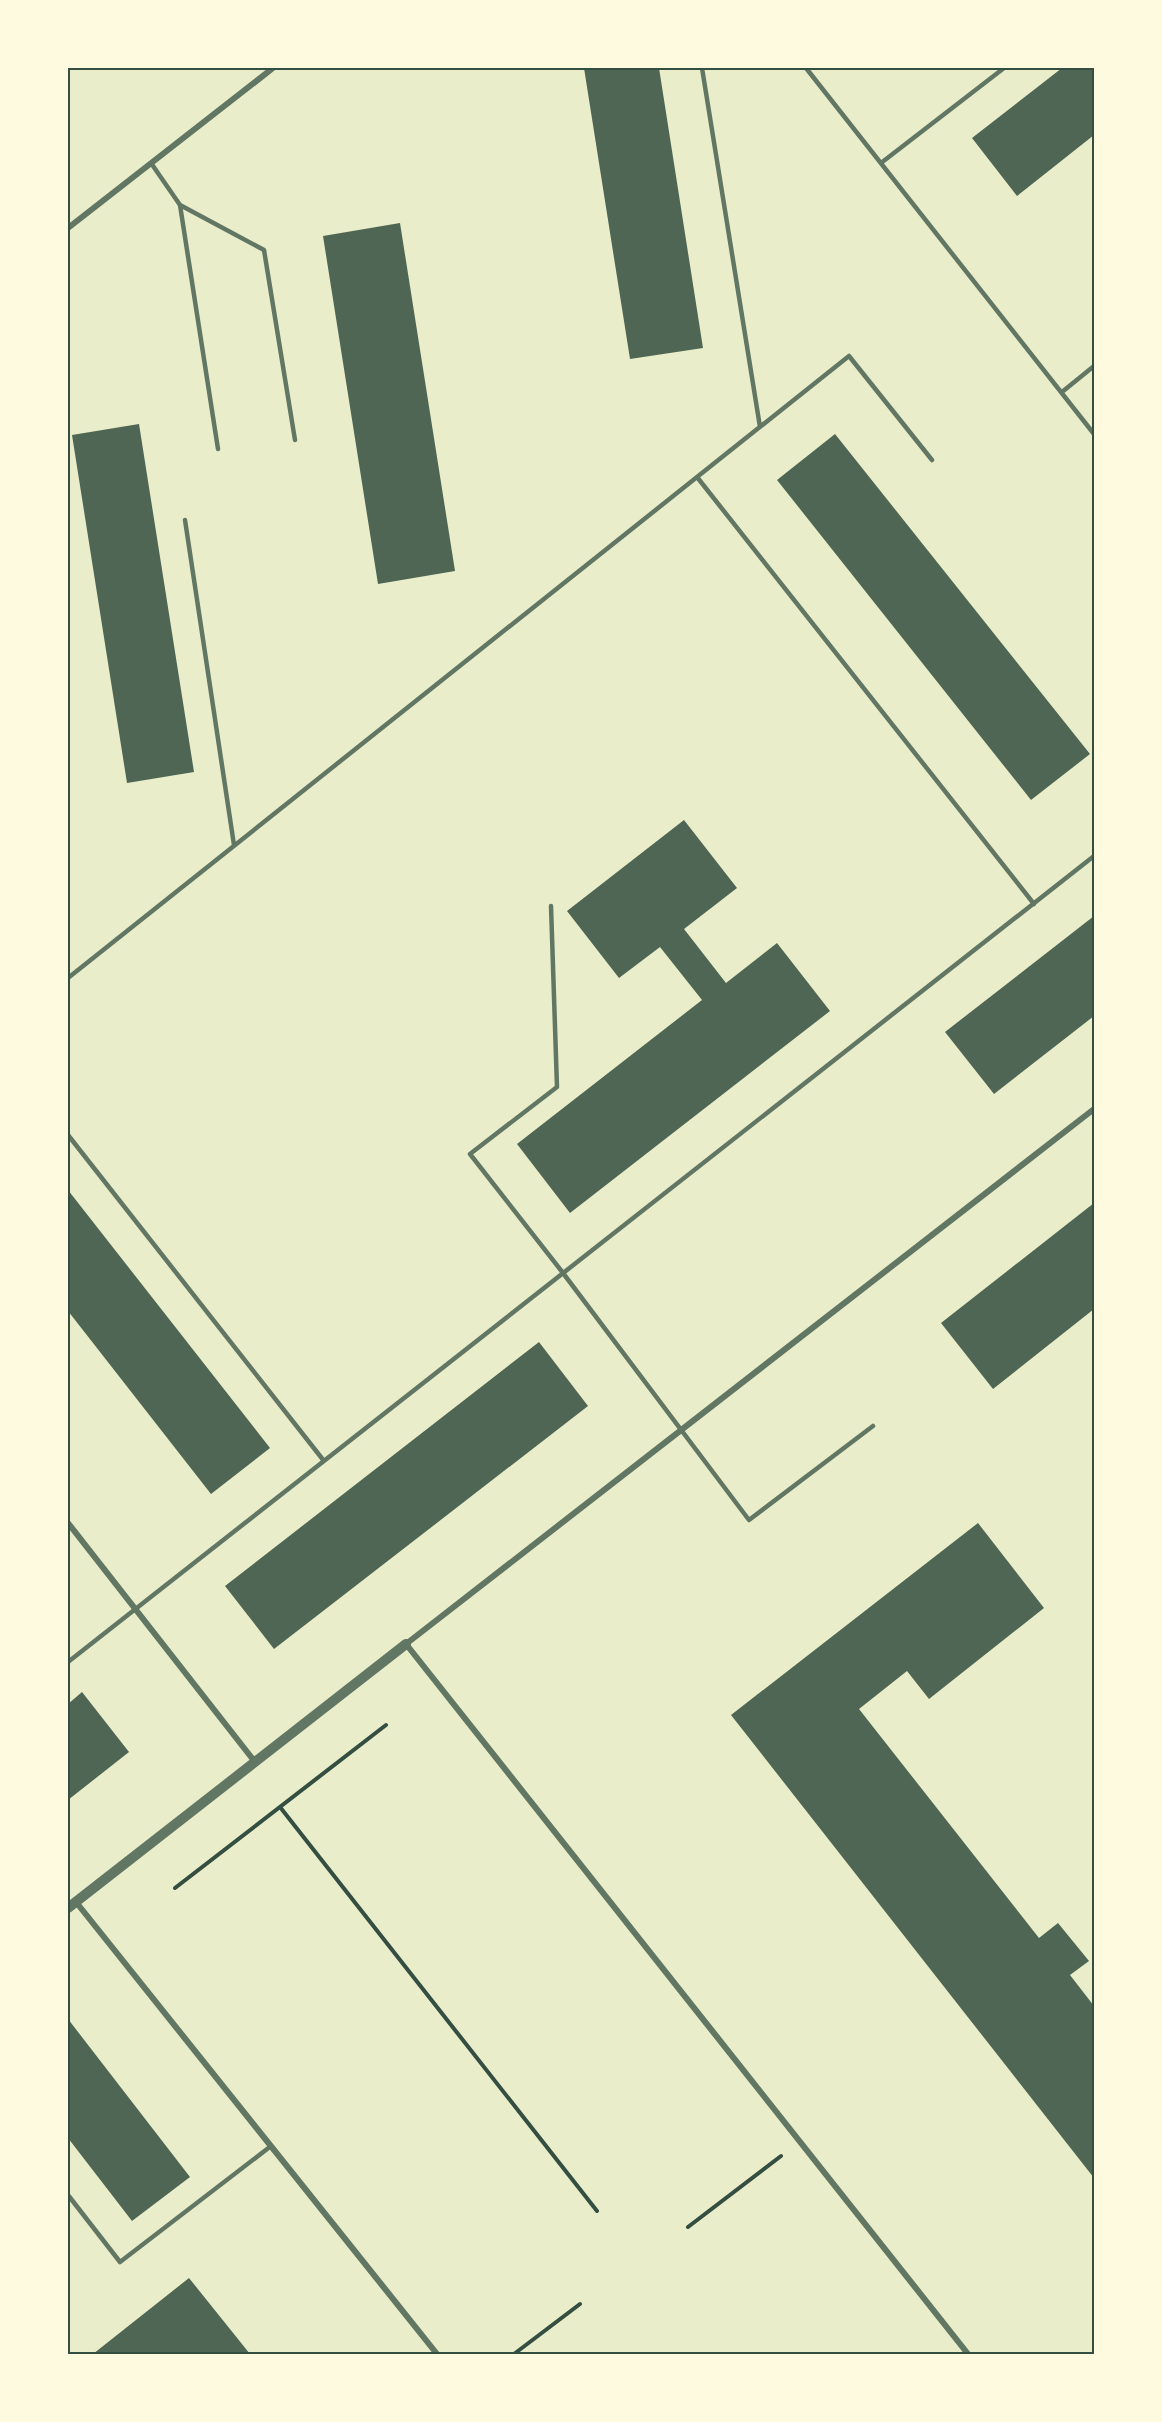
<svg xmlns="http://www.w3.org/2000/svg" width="1162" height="2422" font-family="Arial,sans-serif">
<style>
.building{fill:#4f6655}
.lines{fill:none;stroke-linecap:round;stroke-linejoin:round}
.path{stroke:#344e41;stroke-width:4}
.service{stroke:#617663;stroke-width:4.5}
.minor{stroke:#617663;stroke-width:6}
.tertiary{stroke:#617663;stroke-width:10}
.neatline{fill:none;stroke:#344e41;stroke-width:2}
</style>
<rect width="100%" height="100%" fill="#e9edc9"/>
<path class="building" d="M584,68H659L703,348L630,359Z
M1062,68H1094V135L1017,196L972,138Z
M400,223L455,571L378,584L323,236Z
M139,424L194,772L127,783L72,435Z
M835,434L1090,754L1031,800L777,480Z
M684,820L737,888L684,929L726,983L777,943L830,1011L570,1213L517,1144L702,1000L660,947L619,978L567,911Z
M1094,916V1016L994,1094L945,1032Z
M68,1190L270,1448L211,1494L68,1311Z
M1094,1203V1309L993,1389L941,1323Z
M539,1342L588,1406L274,1649L225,1586Z
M978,1523L1044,1608L929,1699L907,1671L859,1709L1039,1938L1058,1923L1089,1961L1070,1975L1094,2006V2178L731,1715Z
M82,1692L129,1752L68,1800V1704Z
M68,2019L190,2177L132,2221L68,2138Z
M189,2278L250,2354H93Z"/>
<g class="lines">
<path class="path" d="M280,1807L597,2211
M175,1888L386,1725
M688,2227L781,2156
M514,2354L580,2304"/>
<path class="service" d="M702,68L760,427
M806,68L1094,434
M151,163L180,205L218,449
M881,163L1004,68
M180,205L264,250L295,440
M1062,392L1094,366
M697,477L1034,904
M185,520L234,845
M551,906L557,1087L470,1154L563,1273L749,1520L873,1426
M68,978L849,356L932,460
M68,1135L324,1461
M68,1662L1094,856
M68,2195L120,2262L271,2146"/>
<path class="minor" d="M68,228L273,68
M68,1523L255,1762
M76,1902L437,2354
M968,2354L406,1644L1094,1109"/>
<path class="tertiary" d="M68,1908L406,1644"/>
</g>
<rect width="1162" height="2422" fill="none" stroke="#fefae0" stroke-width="138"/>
<rect x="69" y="69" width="1024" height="2284" class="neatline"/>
</svg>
